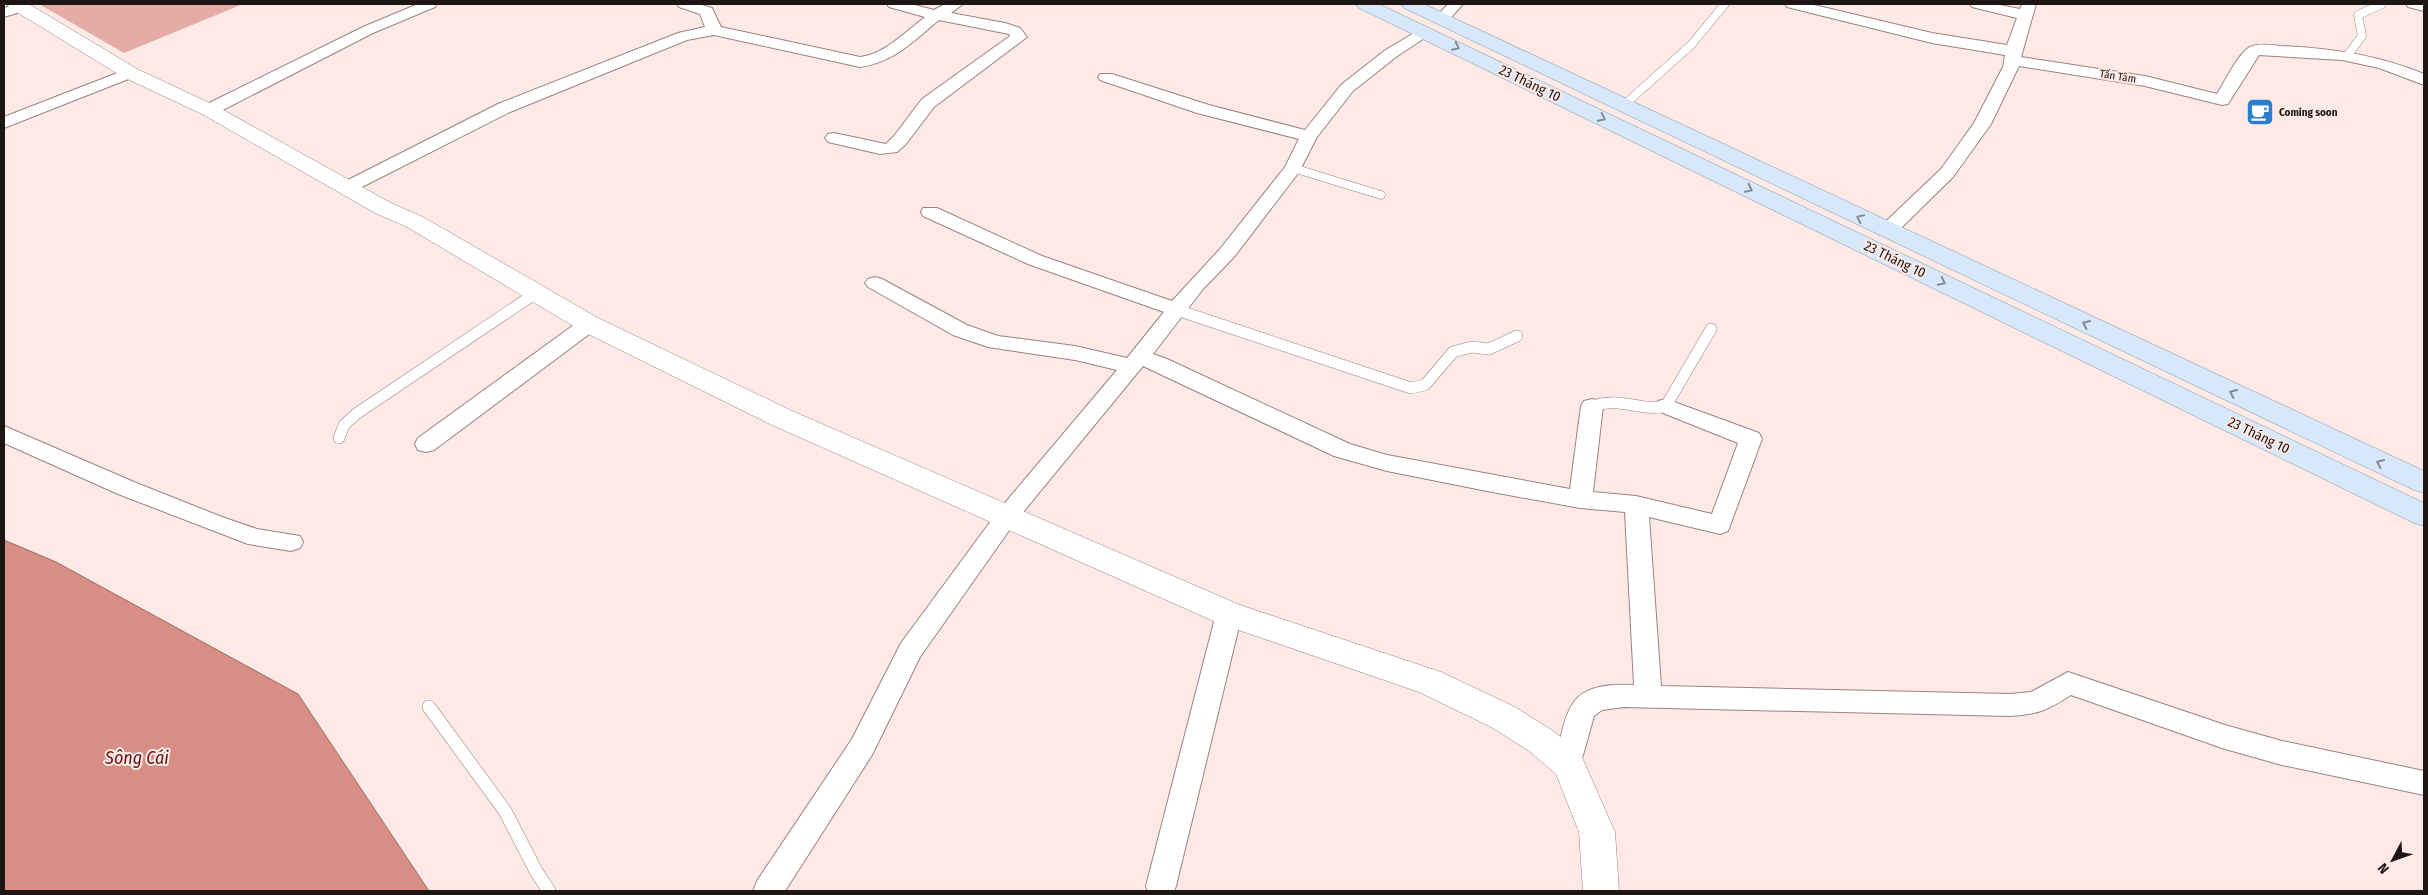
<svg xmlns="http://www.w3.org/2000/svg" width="2428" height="895" font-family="'Fira Sans Condensed',sans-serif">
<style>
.green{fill:#e5aca5}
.water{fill:#d78e85;stroke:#a06a63}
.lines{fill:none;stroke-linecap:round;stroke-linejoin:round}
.lane-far2-casing{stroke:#998380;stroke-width:9}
.lane-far1-casing{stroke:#998380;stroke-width:12}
.lane-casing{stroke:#998380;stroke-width:14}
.street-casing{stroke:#998380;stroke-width:2}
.secondary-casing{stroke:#998380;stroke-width:1}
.primary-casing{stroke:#8594a7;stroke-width:1}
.lane-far2{stroke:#fff;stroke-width:8}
.lane-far1{stroke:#fff;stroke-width:11}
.lane{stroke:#fff;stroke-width:13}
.street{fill:#fff;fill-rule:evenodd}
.secondary{fill:#fff;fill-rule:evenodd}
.primary{fill:#d7e8fa;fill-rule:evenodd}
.oneway{stroke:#848a93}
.labels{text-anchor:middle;stroke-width:4;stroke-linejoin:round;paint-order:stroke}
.far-street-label{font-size:11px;fill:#1e1615;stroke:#fdeae7}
.far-poi-label{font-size:11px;font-weight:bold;fill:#1e1615;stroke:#fdeae7;text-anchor:start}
.street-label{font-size:14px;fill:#1e1615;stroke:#fdeae7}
.near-water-label{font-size:18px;font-style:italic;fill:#68100f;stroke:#fdeae7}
</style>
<rect width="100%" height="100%" fill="#fdeae7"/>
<path class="green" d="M39,4H243L124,53Z"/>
<path class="water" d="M4,540L56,562L298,694L429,891H4Z"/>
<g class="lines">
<g class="lane-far2-casing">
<path id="lane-far2" d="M2347,56L2362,36L2358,15L2382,4
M1624,105L1691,45L1725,4
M1293,168L1381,195"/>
</g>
<g class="lane-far1-casing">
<path id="lane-far1" d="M1177,310L1411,388L1425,385L1453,352L1471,347L1489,349L1517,336
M1592,406C1622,396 1638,412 1666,406L1711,329
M339,438L344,425L356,414L536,293"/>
</g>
<g class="lane-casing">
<path id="lane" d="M429,707L505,811L536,871L549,891"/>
</g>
<g class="street-casing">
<path id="street" d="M17,4H27L30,7L27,10L4,17V8Z
M418,4H437L435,7L373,33L215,114H203L201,110L203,106L363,27Z
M677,4H699L712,8L721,27L860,57C885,54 905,32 925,17L889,7L887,4H911L934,10L945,4H963L951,13L1005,23L1020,28L1027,37L934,107L906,144L897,152L880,154L828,142L825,138L828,134L834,133L886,144L894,136L922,99L1010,36L1009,34L939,20C913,41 895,62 860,67L714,35L687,40L510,112L352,192H340L337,188L340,184L498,104L678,33L705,27L700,14L679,7Z
M1448,4H1463L1447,22H1437L1434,19Z
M1785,4H1810L1932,33L2007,45L2017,18L1972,7L1970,4H1995L2020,9L2022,4H2036L2021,57L2145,76L2217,94C2224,83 2239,52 2250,47C2259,43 2272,45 2281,46C2330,48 2379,55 2424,74V85L2379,68L2342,60L2259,55L2228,104L2222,105L2145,86L2019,66L1991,124L1953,177L1894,235H1880L1878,231L1880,227L1941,169L1974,123L2003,67L2005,55L1932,43L1787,7Z
M2406,4H2424V11L2408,7Z
M1424,27L1432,32L1429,35L1396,57L1353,91L1317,137L1299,172L1234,257L1203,289L1153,354L1167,359L1350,444L1387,455L1570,489L1581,406L1584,401L1592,399L1600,401L1603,406L1593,492L1636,496L1712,514L1738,443L1658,411L1655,406L1658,401L1666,399L1759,433L1762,439L1728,531L1720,534L1649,517L1661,686L2010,694L2031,692L2068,672L2225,725L2282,741L2424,771V795L2282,765L2225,749L2071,695C2046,711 2039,714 2010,716L1624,707L1602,710L1594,716L1578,773L1568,776L1558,773L1554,764C1569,708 1565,682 1634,685L1625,512L1580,508L1487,491L1387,471L1334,456L1143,366L1015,522L920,657L872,755L785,891H753L757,881L852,739L901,643L999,510L1117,370L1075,360L988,347L953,335L868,287L865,283L868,279L875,277L882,279L967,325L998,336L1075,346L1127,358L1164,312L1028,264L923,216L921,212L923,208H937L1042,256L1172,301L1220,249L1285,167L1299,139L1197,113L1100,80L1098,77L1100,74H1112L1209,105L1305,130L1341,85L1384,51Z
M130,68L136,70L138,73L136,76L4,128V117Z
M589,317L596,319L599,324L596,329L434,450L426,452L418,450L415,444L418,438L582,319Z
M4,426L134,482L222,517L257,529L300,536L303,542L300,548L291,551L248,544L118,494L4,443Z
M1229,604L1238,607L1242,614L1176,886L1174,891H1148L1146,886L1216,614L1220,607Z"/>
</g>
<g class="secondary-casing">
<path id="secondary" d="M7,4H29L137,69L216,106L391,203L423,217L598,318L792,411L1240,605L1441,672L1515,707L1553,731L1580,753L1615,832L1619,891H1583L1579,832L1556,774L1529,751L1491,727L1419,692L1218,623L772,425L580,330L407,227L375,213L202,114L123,77L10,8Z"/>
</g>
<g class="primary-casing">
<path id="primary" d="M1356,4H1379L2424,503V526L2414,523L1359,8Z
M1401,4H1424L2424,471V493L2414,490L1404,8Z"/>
</g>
<use href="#lane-far2" class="lane-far2"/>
<use href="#lane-far1" class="lane-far1"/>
<use href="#lane" class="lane"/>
<use href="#street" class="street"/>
<use href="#secondary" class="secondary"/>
<use href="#primary" class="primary"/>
</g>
<defs><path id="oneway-chevron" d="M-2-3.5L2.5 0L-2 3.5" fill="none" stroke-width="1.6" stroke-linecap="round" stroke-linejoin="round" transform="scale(1.25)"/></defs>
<g class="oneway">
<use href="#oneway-chevron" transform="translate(1456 47) rotate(26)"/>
<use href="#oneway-chevron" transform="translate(1602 118) rotate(26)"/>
<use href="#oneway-chevron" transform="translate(1749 189) rotate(26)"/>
<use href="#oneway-chevron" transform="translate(1860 218) rotate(-154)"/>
<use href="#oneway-chevron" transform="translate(1942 282) rotate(26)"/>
<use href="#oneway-chevron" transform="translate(2086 324) rotate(-155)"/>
<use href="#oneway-chevron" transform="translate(2233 393) rotate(-155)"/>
<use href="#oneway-chevron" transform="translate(2380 463) rotate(-155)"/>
</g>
<defs>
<g id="cafe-square" transform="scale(1.4375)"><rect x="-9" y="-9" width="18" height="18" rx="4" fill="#2c7ecd" stroke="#fdeae7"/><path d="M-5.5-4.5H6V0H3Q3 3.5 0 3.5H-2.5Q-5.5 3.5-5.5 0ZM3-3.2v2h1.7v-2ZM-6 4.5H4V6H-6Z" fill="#fff"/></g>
</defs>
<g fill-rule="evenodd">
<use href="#cafe-square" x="2260" y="112"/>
</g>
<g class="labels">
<g class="far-street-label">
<text transform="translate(2118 76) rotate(9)" y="4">Tấn Tâm</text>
</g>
<g class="far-poi-label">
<text x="2279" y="116">Coming soon</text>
</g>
<g class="street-label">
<text transform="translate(1530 83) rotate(26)" y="5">23 Tháng 10</text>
<text transform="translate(1895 259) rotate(26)" y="5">23 Tháng 10</text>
<text transform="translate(2259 435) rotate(26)" y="5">23 Tháng 10</text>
</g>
<g class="near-water-label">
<text x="137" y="764">Sông Cái</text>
</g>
</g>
<rect width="2428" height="895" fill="none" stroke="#1e1615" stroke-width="10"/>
<g transform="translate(2393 860) rotate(229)" stroke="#fdeae7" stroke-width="4" paint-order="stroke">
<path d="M0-4L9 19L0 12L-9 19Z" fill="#1e1615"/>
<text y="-8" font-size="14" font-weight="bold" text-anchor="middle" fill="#1e1615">N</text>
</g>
</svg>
